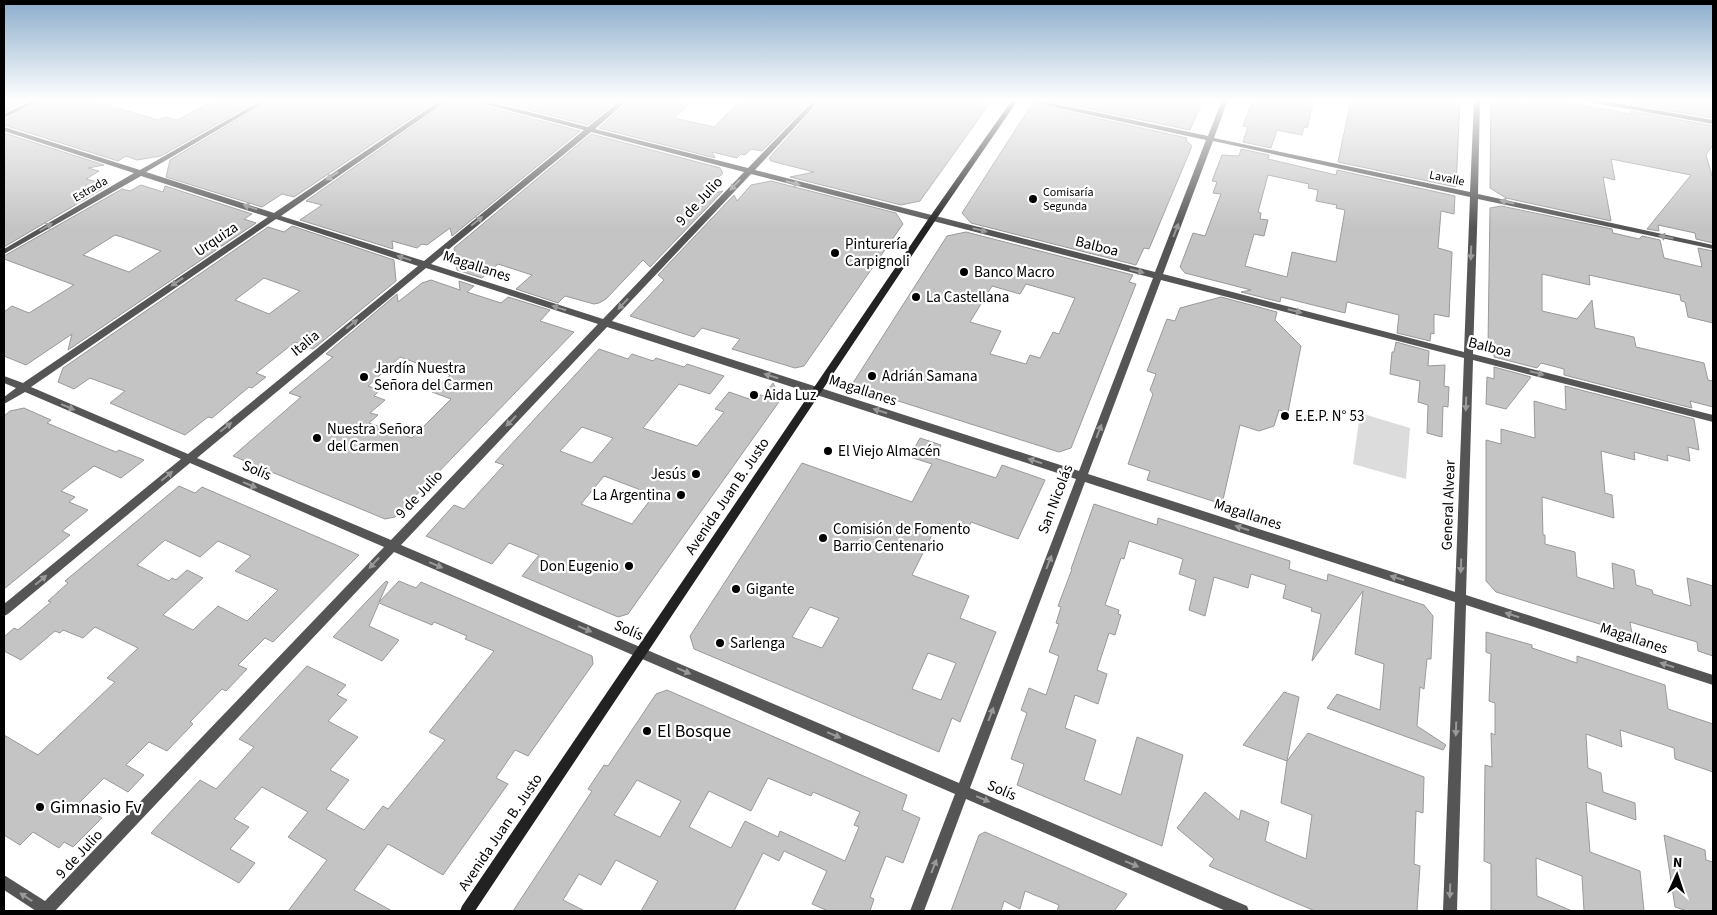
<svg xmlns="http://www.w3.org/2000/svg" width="1717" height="915" font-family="'Source Sans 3',sans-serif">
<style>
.green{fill:#dcdcdc}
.building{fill:#c4c4c4;stroke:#999;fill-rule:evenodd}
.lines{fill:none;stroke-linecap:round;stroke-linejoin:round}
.street{fill:#555;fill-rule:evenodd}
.secondary{fill:#222;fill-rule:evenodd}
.oneway{fill:#999}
.poi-dot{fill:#000;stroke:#fff;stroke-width:2}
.labels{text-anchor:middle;stroke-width:4.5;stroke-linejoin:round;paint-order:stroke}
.far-street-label{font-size:12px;fill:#000;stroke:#fff}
.far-poi-label{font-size:12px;fill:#000;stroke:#fff;text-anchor:start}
.street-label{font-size:15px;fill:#000;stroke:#fff}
.poi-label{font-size:15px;fill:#000;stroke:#fff;text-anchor:start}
.near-poi-label{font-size:18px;fill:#000;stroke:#fff;text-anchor:start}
</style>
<rect width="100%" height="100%" fill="#fff"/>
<path class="green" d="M1360,413L1410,428L1406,479L1353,464Z"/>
<path class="building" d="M4,100H29L4,112Z
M43,100H91L158,120L165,117L177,120L215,100H259L161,156L137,160L126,156L118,161L4,125V120Z
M271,100H438L294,197L282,194L262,207L166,177L170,160Z
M450,100H470L473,103L580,131L452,236L450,228L427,245L422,244L417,248L392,241L393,249L300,220L322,205L306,201Z
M489,100H618L588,125Z
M630,100H670L689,104L674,118L714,127L741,100H812L762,151L751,149L745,155L741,154L737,158L712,152L715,158L599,128Z
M822,100H992L920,201L901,205L790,177L814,172L771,161L769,158Z
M1046,100H1203L1190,130Z
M1253,100H1314L1307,128L1304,127L1302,135L1277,130L1271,148L1243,142L1248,127L1243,126Z
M1351,100H1460L1456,187L1338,162Z
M1491,100H1554L1632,114L1631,111L1713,126V145L1706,155L1713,179V243L1696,239L1695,233L1658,225L1659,231L1647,229L1691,175L1611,159L1615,180L1603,177L1611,221L1506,198L1490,188Z
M1629,100H1711L1713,118L1630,104Z
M1032,104L1187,138L1186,140L1192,146L1149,249L1144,248L1136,265L971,223L962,213Z
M4,133L104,165L88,168L99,171L86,179L109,185L4,247Z
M591,134L720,168L723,173L701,196L723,191L650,267L643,260L606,299L599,303L594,304L565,296L558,303L516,289L532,275L498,264L482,278L457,270L454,248Z
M1241,149L1269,155L1268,159L1336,175L1337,170L1455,196L1454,214L1441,211L1438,248L1452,252L1449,317L1434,314V334L1431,333L1430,341L1397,333L1399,315L1347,302L1345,313L1281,297L1280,302L1241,292L1251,290L1185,273L1180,267L1193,233L1205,236L1221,194L1213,193L1217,182L1212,181L1222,155L1239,156ZM1268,175L1309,184L1308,188L1318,190L1316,201L1337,205L1336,208L1345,210L1336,262L1292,252L1287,277L1245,266L1254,234L1264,236L1268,220L1260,219L1261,213L1258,212Z
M771,181L896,213L903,224L804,366L795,368L732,349L740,339L702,328L694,337L630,316L664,280L658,275L734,195L737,201L751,185Z
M141,185L163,192L165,186L252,214L244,219L256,223L68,350L72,334L26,365L4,356V312L12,306L29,313L74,285L4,259V256L122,189L130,191ZM115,235L122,237L161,251L129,272L83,255Z
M1501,206L1612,229L1613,233L1639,239L1642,236L1660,240L1664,258L1702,267L1698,248L1713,251V323L1688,317L1685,302L1681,301L1680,295L1589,275L1590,285L1542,274V311L1577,319L1592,300L1595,328L1634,337L1636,347L1704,363L1708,380L1713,381V407L1690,401L1692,408L1564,375V369L1541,363L1537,368L1494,357V346L1488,345L1490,208Z
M292,226L394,260L396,281L313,349L295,342L256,373L266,377L252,388L249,387L212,418L208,417L185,435L110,403L125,391L90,378L74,389L58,382L63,368L268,227L284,232ZM264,278L300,291L269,314L235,300Z
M966,232L1133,275L1129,282L1136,284L1071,448L1059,452L851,386L947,236ZM1026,284L1075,298L1059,334L1053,332L1040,358L1030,355L1026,364L990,354L1001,331L970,322L992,286L1020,294Z
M431,280L460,290L459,281L474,286L467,292L501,303L508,297L550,310L540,321L574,332L395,517L385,519L233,456L301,397L289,393L333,357L326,354L397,294L398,302L422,283ZM400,357L450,375L432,392L451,399L412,438L369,423L378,415L370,413L385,400L374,396L380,390L368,386Z
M1221,297L1277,312L1275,320L1301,346L1288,412L1279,410L1274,426L1259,431L1240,425L1222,504L1147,480L1150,471L1128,464L1153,394L1150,390L1156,374L1147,371L1167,319L1175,321L1180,308Z
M1396,342L1429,351L1428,366L1445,365L1444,386L1449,387L1448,407L1443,406L1442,437L1427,433L1428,405L1418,402L1420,381L1390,374L1392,352H1394Z
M599,349L628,359L632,354L653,361L656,358L684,367L687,364L724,376L710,394L679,384L643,428L697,446L724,412L715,409L729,392L752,400L757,394L764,396L773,383L781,399L628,614L618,617L522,576L539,555L509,543L492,564L426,536L454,505L464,509L504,465L495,462ZM582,427L613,438L592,463L560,451ZM604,476L654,495L632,524L581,504Z
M1494,367L1531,377L1506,409L1486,404L1487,377L1494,379Z
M1565,386L1694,419L1699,450L1688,447L1690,461L1667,455L1668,461L1634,452L1635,460L1601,451L1605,493L1612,495L1614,518L1542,497L1543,535H1545V544L1575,552L1577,577L1614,589L1612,563L1634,570L1636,585L1652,590L1653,594L1691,606L1687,578L1713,586V656L1698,651L1697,642L1630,622L1632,634L1496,592L1486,581V440L1501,444V429L1535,438L1534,401L1566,410Z
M24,408L51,420L47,423L82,438L116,452L119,450L144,460L121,478L94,466L61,491L75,497L69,502L88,510L62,531L70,535L4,589V416L10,411Z
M920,438L941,445L935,458L996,478L1002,465L1045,480L1018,539L971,522L969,527L960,524L957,530L938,523L912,575L969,596L960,618L996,632L960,722L952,718L939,752L694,649L690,636L802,463L912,502L932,464L910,457ZM810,607L839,618L822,648L792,637ZM928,653L956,663L941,700L912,689Z
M179,486L195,493L202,487L359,555L273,642L265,638L238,665L247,669L226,691L222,689L190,722L193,724L167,751L149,742L126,765L144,775L128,792L104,778L78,804L102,818L73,847L64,842L59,848L33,832L20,845L4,835V735L38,755L115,682L107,678L138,648L95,627L83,638L63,630L60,633L55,631L21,660L4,651V637L14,628L18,630L51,602L48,601L68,583L65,581ZM165,540L200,557L218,541L251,556L235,571L278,590L247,621L218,606L193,630L163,615L203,578L187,570L176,580L172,578L169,581L137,565Z
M1094,504L1157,525L1158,518L1290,561L1289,569L1327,581L1328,574L1424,605L1433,616L1431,659H1427L1424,689L1420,687L1417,726L1446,745L1443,750L1327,708L1337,694L1380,710L1384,664L1355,654L1363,591L1312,661L1321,614L1311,611L1312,608L1283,598L1286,585L1251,574L1248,588L1214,577L1205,616L1189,610L1196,580L1179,574L1183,559L1129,541L1124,559L1121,558L1105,605L1119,610L1118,614L1121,615L1115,635L1109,633L1097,670L1107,674L1098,704L1075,695L1065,728L1096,740L1084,780L1121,795L1137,737L1183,755L1162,846L1017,785L1024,764L1011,759L1027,713L1021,710L1029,688L1046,695L1059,656L1049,652L1059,624L1056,623L1061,607L1058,606L1072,569H1071Z
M386,581L388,582L379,602L399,581L416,588L421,582L592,656L593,664L528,756L515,750L496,778L508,784L443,875L388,844L354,890L392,911H288L327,860L288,837L308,812L262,787L234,819L249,827L230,849L255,863L239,883L151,833L200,780L216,789L254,747L239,739L307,666L346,685L337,695L347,700L328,721L358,737L330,770L349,780L326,809L364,830L383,806L388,809L445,740L429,732L494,651L465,639L467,636L434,622L432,625L379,603L369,626L399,640L382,661L333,637Z
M1486,632L1532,645V648L1577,663V656L1665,685L1668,709L1713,724V772L1675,759L1674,748L1620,730L1622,747L1586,734L1588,768L1601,773L1603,792L1635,803L1636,820L1586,802L1590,852L1640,871L1644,911H1584L1582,876L1536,858L1537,896L1572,911H1491V864L1484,861L1485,765L1492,767L1491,733L1495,735V703L1489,701L1491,654L1486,652Z
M667,690L907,795L902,810L920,818L903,863L886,856L870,897L874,899L870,911H828L812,904L827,871L784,851L779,861L763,853L734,911H641L658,881L616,860L601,885L579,874L563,900L585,911H513L592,791L588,789L604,765L608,766L656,694ZM768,778L811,796L813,792L860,812L854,825L859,827L845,861L780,831L778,837L745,821L731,848L689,827L709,791L751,811ZM637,780L681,801L660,837L614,815Z
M1284,692L1299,697L1287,761L1308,733L1424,777L1423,813L1416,811L1414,864L1420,866L1417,911H1315L1209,866L1214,859L1177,828L1205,792L1239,820L1241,810L1269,822L1265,841L1306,859L1312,815L1281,803L1287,761L1243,745Z
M985,832L1070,869L1127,894L1114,911H1057L1059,905L1025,891L1020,909L1004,901L1001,911H951L979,835Z
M1664,835L1705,850L1706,860L1713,862V911H1687L1675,907Z"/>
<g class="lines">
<path class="street" d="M33,100H41L4,118V114Z
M262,100H269L146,172L274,213L441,100H448L281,216L424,261L584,130L473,101L472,100H482L588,127L621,100H628L595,129L748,168L814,100H820L755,170L1155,272L1206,140L1030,102L1027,100H1038L1208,136L1222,100H1228L1214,138L1470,192L1474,100H1480L1478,194L1713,245V249L1478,199L1473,354L1713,415V422L1473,360L1466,595L1713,675V685L1466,605L1457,911H1443L1455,602L1085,482L970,788L1247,906L1249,911H1226L966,799L924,911H910L955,794L394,552L55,911H36L4,890V875L45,901L384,547L190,463L8,614L4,616V604L181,459L25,392L4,404V397L16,388L4,383V376L23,383L268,217L141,176L4,254V249L134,173L4,131V127L140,170ZM591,132L744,172L603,319L431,264ZM1213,141L1470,197L1464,352L1163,274ZM751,174L1153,278L1079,471L612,321ZM276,219L418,266L188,454L31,387ZM426,268L598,324L391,540L197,458ZM1161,280L1464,358L1455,592L1088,474ZM607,327L1076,479L959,783L401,545Z
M1586,100H1599L1713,120V124L1589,102Z"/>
<path class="secondary" d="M1012,100H1018L937,218L475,911H460L462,906L929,218Z"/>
</g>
<defs><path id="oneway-solid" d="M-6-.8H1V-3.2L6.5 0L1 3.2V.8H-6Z" transform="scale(1.25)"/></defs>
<g class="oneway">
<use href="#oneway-solid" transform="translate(332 176) rotate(146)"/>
<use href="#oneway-solid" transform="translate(793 183) rotate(14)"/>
<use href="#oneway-solid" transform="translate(735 185) rotate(133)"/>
<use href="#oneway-solid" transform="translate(1507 202) rotate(-168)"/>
<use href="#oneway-solid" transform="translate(250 207) rotate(-162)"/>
<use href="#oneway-solid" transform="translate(477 221) rotate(-39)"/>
<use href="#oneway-solid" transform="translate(46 227) rotate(-30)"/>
<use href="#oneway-solid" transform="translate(980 230) rotate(14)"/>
<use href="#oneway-solid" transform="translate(1176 230) rotate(-69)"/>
<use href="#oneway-solid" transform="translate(1666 237) rotate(-168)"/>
<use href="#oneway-solid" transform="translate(1471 253) rotate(92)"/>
<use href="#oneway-solid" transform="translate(404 258) rotate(-162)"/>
<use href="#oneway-solid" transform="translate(1137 271) rotate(14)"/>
<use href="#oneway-solid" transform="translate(177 282) rotate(146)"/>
<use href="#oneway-solid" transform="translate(623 304) rotate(133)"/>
<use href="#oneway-solid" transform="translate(559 308) rotate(-162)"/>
<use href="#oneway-solid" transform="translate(1295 311) rotate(14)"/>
<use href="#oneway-solid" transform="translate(352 324) rotate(-39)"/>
<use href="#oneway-solid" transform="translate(1537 373) rotate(14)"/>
<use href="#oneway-solid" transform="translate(771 376) rotate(-162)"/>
<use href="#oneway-solid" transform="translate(1466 404) rotate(92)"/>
<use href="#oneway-solid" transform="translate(68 407) rotate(23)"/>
<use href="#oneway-solid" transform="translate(880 411) rotate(-162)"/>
<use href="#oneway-solid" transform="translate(511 421) rotate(134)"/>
<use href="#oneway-solid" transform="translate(226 427) rotate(-39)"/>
<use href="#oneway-solid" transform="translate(1099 431) rotate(-69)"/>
<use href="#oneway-solid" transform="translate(1035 461) rotate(-162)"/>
<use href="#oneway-solid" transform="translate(167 476) rotate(-40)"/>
<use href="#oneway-solid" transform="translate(250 485) rotate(23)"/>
<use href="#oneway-solid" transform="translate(1242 528) rotate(-162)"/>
<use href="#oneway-solid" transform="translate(1049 562) rotate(-69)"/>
<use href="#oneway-solid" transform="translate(374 563) rotate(133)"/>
<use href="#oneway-solid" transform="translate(436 565) rotate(23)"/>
<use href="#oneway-solid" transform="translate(1461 566) rotate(92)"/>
<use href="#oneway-solid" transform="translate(1397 578) rotate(-162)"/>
<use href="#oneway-solid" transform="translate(41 580) rotate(-40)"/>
<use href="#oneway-solid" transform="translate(1512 615) rotate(-162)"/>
<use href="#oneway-solid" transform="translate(585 629) rotate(23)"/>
<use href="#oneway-solid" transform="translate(1667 665) rotate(-162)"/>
<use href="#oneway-solid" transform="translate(684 671) rotate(23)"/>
<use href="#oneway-solid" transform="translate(991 714) rotate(-69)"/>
<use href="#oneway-solid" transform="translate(1456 729) rotate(92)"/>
<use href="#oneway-solid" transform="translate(834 735) rotate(23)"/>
<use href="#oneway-solid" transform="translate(983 799) rotate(23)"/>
<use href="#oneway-solid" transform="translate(1132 864) rotate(23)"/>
<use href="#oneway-solid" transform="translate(934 866) rotate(-69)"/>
<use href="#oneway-solid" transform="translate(1450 891) rotate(92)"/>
<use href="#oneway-solid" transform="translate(26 897) rotate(-147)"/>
</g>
<linearGradient id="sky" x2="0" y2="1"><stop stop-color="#8cadcc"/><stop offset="0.44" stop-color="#fff"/><stop offset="1" stop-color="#fff" stop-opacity="0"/></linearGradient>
<rect width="1717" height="228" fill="url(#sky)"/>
<g class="poi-dot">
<circle cx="1033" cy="199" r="5"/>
<circle cx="835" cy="253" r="5"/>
<circle cx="964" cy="272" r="5"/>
<circle cx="916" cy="297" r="5"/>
<circle cx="872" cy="376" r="5"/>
<circle cx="364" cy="377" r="5"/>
<circle cx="754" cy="395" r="5"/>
<circle cx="1285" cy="416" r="5"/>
<circle cx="317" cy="438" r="5"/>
<circle cx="828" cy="451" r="5"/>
<circle cx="696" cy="474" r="5"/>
<circle cx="681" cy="495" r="5"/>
<circle cx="823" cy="538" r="5"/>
<circle cx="629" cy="566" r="5"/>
<circle cx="736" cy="589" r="5"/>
<circle cx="720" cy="643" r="5"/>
<circle cx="647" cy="731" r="5"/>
<circle cx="40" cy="807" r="5"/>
</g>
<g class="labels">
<g class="far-street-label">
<text transform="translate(1447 178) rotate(12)" y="4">Lavalle</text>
<text transform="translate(90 189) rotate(-30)" y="4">Estrada</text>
</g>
<g class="far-poi-label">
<text x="1043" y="196">Comisaría<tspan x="1043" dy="14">Segunda</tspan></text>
</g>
<g class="street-label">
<text transform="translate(699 201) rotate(-47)" y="5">9 de Julio</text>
<text transform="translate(216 239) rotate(-34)" y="5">Urquiza</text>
<text transform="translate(1097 246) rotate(14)" y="5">Balboa</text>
<text transform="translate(477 266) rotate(18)" y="5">Magallanes</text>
<text transform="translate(305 343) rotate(-39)" y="5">Italia</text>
<text transform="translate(1490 347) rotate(14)" y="5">Balboa</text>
<text transform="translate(863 390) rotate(18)" y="5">Magallanes</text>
<text transform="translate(257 470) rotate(23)" y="5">Solís</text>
<text transform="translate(419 494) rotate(-46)" y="5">9 de Julio</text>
<text transform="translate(727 496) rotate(-56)" y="5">Avenida Juan B. Justo</text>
<text transform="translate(1055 499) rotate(-69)" y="5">San Nicolás</text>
<text transform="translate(1448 505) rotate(-88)" y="5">General Alvear</text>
<text transform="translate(1248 514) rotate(18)" y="5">Magallanes</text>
<text transform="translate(629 630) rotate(23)" y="5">Solís</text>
<text transform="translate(1634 638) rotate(18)" y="5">Magallanes</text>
<text transform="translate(1002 790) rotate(23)" y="5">Solís</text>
<text transform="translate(500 832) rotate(-56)" y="5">Avenida Juan B. Justo</text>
<text transform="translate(79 854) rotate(-47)" y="5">9 de Julio</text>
</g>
<g class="poi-label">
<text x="845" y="249">Pinturería<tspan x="845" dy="17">Carpignoli</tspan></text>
<text x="974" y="277">Banco Macro</text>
<text x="926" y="302">La Castellana</text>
<text x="374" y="373">Jardín Nuestra<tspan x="374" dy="17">Señora del Carmen</tspan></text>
<text x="882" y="381">Adrián Samana</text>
<text x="764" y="400">Aida Luz</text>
<text x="1295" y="421">E.E.P. N° 53</text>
<text x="327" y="434">Nuestra Señora<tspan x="327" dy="17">del Carmen</tspan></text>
<text x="838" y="456">El Viejo Almacén</text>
<text x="686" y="479" text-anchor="end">Jesús</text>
<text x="671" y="500" text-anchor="end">La Argentina</text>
<text x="833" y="534">Comisión de Fomento<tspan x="833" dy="17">Barrio Centenario</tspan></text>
<text x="619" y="571" text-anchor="end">Don Eugenio</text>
<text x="746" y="594">Gigante</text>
<text x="730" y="648">Sarlenga</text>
</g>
<g class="near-poi-label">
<text x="657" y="737">El Bosque</text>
<text x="50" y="813">Gimnasio Fv</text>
</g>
</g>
<rect width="1717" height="915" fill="none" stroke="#000000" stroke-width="10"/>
<g transform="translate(1677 875) rotate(3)" stroke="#ffffff" stroke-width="4" paint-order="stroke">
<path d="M0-4L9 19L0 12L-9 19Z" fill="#000000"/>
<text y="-8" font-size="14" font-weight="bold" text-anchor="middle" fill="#000000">N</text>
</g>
</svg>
